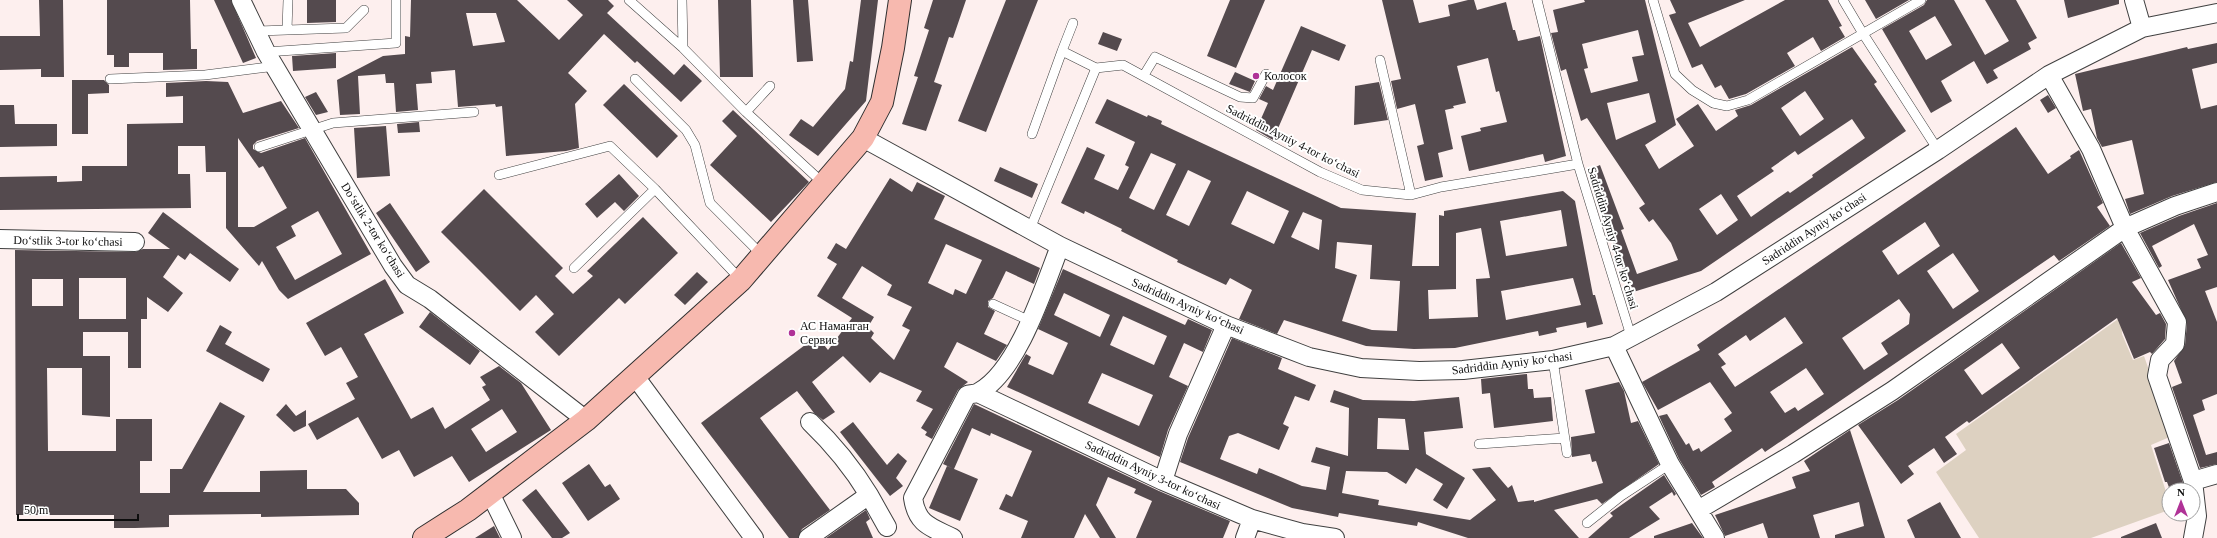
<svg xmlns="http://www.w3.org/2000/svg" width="2217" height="538" font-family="'Times New Roman',serif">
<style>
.cemetery{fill:#ddd1c1}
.building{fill:#544a4e;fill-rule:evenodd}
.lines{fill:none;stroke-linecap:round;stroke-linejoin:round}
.lane-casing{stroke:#404040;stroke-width:10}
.street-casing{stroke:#404040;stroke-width:20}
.secondary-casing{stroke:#2f2f2f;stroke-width:24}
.lane{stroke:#fff;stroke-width:9}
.street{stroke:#fff;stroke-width:18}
.secondary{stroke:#f7b9af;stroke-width:22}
.poi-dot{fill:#b03297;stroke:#fff;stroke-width:1.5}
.labels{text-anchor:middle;stroke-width:4;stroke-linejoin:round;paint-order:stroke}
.poi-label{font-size:12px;fill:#0d0d0d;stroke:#fff;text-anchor:start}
.street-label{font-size:12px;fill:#0d0d0d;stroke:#fff}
</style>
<rect width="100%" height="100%" fill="#fdefee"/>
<path class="cemetery" d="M2121,317L2122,334L2133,360L2144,356L2172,436L2151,445L2169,501V510L2091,538H1979L1936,472L1966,450L1956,434Z"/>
<path class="building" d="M39,0H63L64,77H41V69L0,70V36H40Z
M107,0H190L191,49H197V69L163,70V53H129V67H114V55H107Z
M214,0H231L256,58L243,63Z
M307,0H336V22L307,23Z
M411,0H517L559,40L583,15L567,0H608L614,6L607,13L674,75L684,64L702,81L681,102L637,61L635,63L604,34L568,73L587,91L575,104L579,148L566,151L506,156L502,106L496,107L495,104L458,107L455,70L431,72L432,83L416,84L418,110L396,112L394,83H386L385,74L358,76L360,114L340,115L337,80L383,56L405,54V36L410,37ZM466,13H496L505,42L473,46Z
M718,0H751L753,77H720Z
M793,0H808L813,61L797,62Z
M861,0H878L866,101L818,156L789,135L801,119L813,127L845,89L850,61L853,62Z
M933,0H966L953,38L949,37L934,82L942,85L926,131L902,124L918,77L914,76L929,30L924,28Z
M1006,0H1038L986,132L958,121Z
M1230,0H1265L1236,68L1207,56Z
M1382,0H1413L1419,23L1450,16L1448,5L1468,0H1474L1477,10L1506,2L1513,30H1515L1518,41L1540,36L1566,156L1545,162L1543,154L1469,171L1461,136L1481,131L1480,128L1507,122L1499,91L1496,92L1488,58L1457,66L1466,103L1453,106L1454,108L1445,110L1453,149L1438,153L1443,177L1425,181L1417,146L1424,144L1415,104L1397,109L1391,81L1401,79Z
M1584,0H1645L1676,125L1645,145L1659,169L1694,146L1676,119L1698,104L1716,131L1738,116L1735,110L1751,105L1852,47L1877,82L1874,84L1906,131L1701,271L1630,293L1589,170L1600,165L1624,229L1621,230L1637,274L1678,260L1671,243L1653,219L1649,222L1639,208L1645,204L1587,118L1581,121L1566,69L1561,71L1551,33L1558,32L1553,10L1585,2ZM1638,30L1644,55L1632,57L1638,81L1591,93L1584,69L1588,68L1582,44ZM1805,91L1824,119L1800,136L1781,108ZM1649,93L1656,122L1616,140L1607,103ZM1852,119L1865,138L1812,175L1813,177L1790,193L1788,191L1751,217L1737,196L1774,171L1771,168L1795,151L1798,155ZM1721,194L1738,220L1717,235L1699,209Z
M1670,0H1745L1688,23L1700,47L1785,0H1828L1842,26L1839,27L1845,37L1821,51L1813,37L1787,53L1795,66L1746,94L1729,99L1721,85L1715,88L1702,64L1692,68L1669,15L1676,13Z
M1865,0H1909L1876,19Z
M1927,0H1954L1985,55L2009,41L1985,0H2016L2037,38L2028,43L2031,49L1993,70L1998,78L1987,84L1974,61L1941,81L1952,101L1931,113L1882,29L1924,5ZM1935,16L1952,45L1926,60L1909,31Z
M2064,0H2119V4L2068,18Z
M1301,26L1346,45L1339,61L1312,50L1273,140L1256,130L1268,103L1259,99L1266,86L1273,90Z
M1103,32L1122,39L1117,51L1098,44Z
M2217,43V63L2192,69L2201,109L2217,105V182L2172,196L2130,214L2125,199L2144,194L2132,140L2102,147L2097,138L2091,109L2083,111L2075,74L2187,47L2188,49Z
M336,53V68L293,71L292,56Z
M1235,72L1255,81L1250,92L1229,84Z
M72,80H104L109,85V93L88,94V134H72Z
M206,81L228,82L243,113L281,101L299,128L257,141L253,145V149L261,153L305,138L371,254L288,299L279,290L262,261L259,266L226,228V172H206L205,146H178V174H190L191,208L0,210V177L57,176V182L82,181V166H127V124L183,123V96L166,97V83ZM238,138L259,168L263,166L287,208L254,227H238ZM318,211L342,254L295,280L276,247L296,236L291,226Z
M1379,82L1388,120L1354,125L1355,86Z
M624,84L678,136L657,158L603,105Z
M316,92L328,112L316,115L305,97Z
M2048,95L2056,108L2048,113L2040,100Z
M1107,99L1147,117L1148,115L1162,121L1161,124L1341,208L1416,213L1412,266H1439V215L1444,216V211L1563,191L1575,201L1593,295H1595L1603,324L1587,328L1586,322L1556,328L1557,332L1539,336L1538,331L1455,348L1414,349L1366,346L1284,320L1277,334L1239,319L1252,290L1230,278L1226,285L1177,262L1178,260L1121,231L1122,229L1085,211L1084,214L1061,203L1087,147L1105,155L1094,179L1118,190L1129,167L1125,165L1135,142L1095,123ZM1151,153L1176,164L1154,210L1129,198ZM1188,170L1211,181L1189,226L1166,215ZM1247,191L1289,211L1274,244L1231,224ZM1561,210L1567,246L1506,256L1500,221ZM1303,212L1322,220L1319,250L1291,237ZM1481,228L1490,278L1476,279L1478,317L1429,319L1428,290L1456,289V233ZM1337,242L1372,245L1370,279L1400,281L1397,331L1372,330L1342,321L1357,275L1335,268ZM1573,278L1581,305L1506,320L1501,291Z
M0,105H14L15,124H57V146L0,147Z
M733,110L809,182L771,222L710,165L737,136L722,121Z
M419,122L420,132L398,133L397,124Z
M386,126L390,176L357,178L354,128Z
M2016,127L2048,174L2071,158L2070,156L2079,150L2103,203L2097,207L2110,226L2059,261L2054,255L1765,452L1762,448L1712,482L1715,487L1701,495L1679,459L1659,416L1667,414L1686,445L1689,443L1693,451L1699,448L1701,452L1732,431L1724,419L1732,413L1710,382L1658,410L1642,382L1700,350L1697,345ZM1925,222L1940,246L1898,275L1882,251ZM1953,253L1979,291L1953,309L1927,271ZM1899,299L1910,314L1909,324L1881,343L1888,354L1864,370L1842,338ZM1785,317L1803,343L1735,387L1721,367L1726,364L1718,354L1746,335L1750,341ZM1806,368L1824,394L1798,411L1795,407L1785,413L1770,392Z
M1000,167L1038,184L1032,198L994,181Z
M619,174L639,196L624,211L615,202L597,218L585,204Z
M890,178L912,192L917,182L945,196L934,219L1040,268L1034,284L1006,271L993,298L988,301V307L995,311L984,334L1007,345L996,361L957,342L944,367L968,382L958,390L932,439L925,435L927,432L921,428L933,409L916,401L922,391L880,372L870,383L843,356L812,382L835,412L823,420L814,413L797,391L760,418L830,510L802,529L798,538H789L701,423L817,336L828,350L852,318L817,296L837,264L827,258L836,243L846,249ZM946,244L982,260L966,294L955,289L953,295L928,283ZM862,266L892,285L887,295L912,307L902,326L910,330L894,360L871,338L874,333L868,327L874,317L842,298Z
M484,189L563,268L555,276L573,294L593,276L587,271L643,217L678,253L625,304L619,298L559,356L535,332L554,314L536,295L520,311L441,232Z
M390,203L430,262L416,272L376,213Z
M2217,203V287L2205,291L2217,322V394L2202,400L2205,410L2193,415L2206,455L2217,452V464L2200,468L2172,387L2182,383L2174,361L2185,345L2187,323L2168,280L2201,268L2197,259L2208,255L2194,224L2152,246L2162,266L2159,268L2140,233L2179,216Z
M163,212L239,269L230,282L190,253L185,260L178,255L163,277L183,293L168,312L147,297V319H141V368H128V332H83V356H110V417L82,415V368H47L48,451H116V419H152V461H140V493H170V469H182L220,402L245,416L203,492H260V471L307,470V489H346L359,503V515L261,517V514L169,515V527L135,528H114V515H16L15,250L135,252L143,249H170L148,233ZM79,278H126V319H79ZM32,279H63V306H32Z
M2121,243L2141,278L2132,282L2156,315L2160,313L2166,324L2165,339L2152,354L2150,352L2134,359L2117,318L1969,423L1967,421L1945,437L1957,454L1944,463L1934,448L1908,466L1914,474L1901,484L1858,425L1898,400ZM2002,343L2020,368L1982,395L1964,370Z
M1063,269L1185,325L1188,319L1212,330L1203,352L1184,343L1169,377L1188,386L1168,430L1160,457L1007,387L1026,354L1031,357L1028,364L1053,375L1068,343L1038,329ZM1064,293L1110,315L1100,337L1054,315ZM1123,316L1167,336L1154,365L1110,345ZM1102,373L1153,395L1139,426L1088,403Z
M697,272L708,282L685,305L674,295Z
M385,279L404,313L364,334L411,419L433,407L445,429L490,400L482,387L486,385L480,377L499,366L521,383L551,430L469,482L452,456L414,477L399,450L382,459L358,417L317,440L308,424L355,399L346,383L358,377L341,347L325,356L306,323ZM502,409L517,432L486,452L471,429Z
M430,312L480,351L470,365L419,327Z
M220,325L232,332L225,344L270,369L263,382L206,351Z
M1232,338L1282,358L1278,369L1316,385L1309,401L1295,396L1283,424L1289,427L1279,450L1238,433L1229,436L1220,459L1257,474L1259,468L1302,486L1326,490L1330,467L1311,462L1316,447L1348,456L1349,408L1330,402L1334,390L1363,400L1414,401L1459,397L1463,428L1424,432L1426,454L1465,478L1447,509L1433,500L1443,484L1416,468L1406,484L1387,472L1346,471L1342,493L1379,500L1378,505L1470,520L1496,500L1472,469L1490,467L1508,488L1512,485L1518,502L1534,500V502L1603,483L1596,461L1592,462L1590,454L1572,457L1571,437L1595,433L1585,390L1619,382L1624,391L1631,423L1638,421L1659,464L1602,504L1597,499L1554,510L1579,538H1468L1418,522L1417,526L1339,513L1338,517L1292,508L1180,462L1188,438ZM1378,418L1405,419L1409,450L1377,449Z
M1527,374L1528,389H1533L1534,398L1551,397L1553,421L1494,428L1490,393L1482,394L1481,379Z
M286,404L296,416L306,410V426L294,432L276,415Z
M974,404L1159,491L1230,521L1223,538H1136L1152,501L1134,493L1136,489L1108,477L1096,505L1116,538H1100L1085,514L1074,538H1021L1028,521L999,509L1006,494L1012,497L1032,451L991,433L990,436L972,428L954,469L943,464Z
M853,422L887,465L898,453L907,461L896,478L903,486L890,496L840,432Z
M1850,430L1885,538H1835V535L1864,526L1859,502L1813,515L1820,538H1768L1763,523L1725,536L1715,515L1796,488L1792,477L1810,471L1804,461Z
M2169,443L2183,483V490H2170L2167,482H2165L2154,448Z
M589,464L605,487L610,484L620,499L588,521L562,483Z
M947,466L978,479L960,521L929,508Z
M1664,475L1676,494L1674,496L1672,492L1649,507L1660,519L1629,538H1588L1613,516L1610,513Z
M536,489L570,533L562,538H552L522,500Z
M1940,502L1961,538H1915L1907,520Z
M866,510L870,519L866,522L873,538H826Z
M1692,523L1703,538H1654V536Z
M2156,523L2162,538H2121V537Z
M494,526L500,538H475Z"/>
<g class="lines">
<g class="lane-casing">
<path id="lane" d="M629,0L683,48L746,112L824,184
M682,0L683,48
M1537,0L1578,164
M1653,0L1675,74L1692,90L1713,103L1727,106L1748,100L1921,0
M1843,0L1862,32L1938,150
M287,30L288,0
M258,31L346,28L364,10
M1062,51L1073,23
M266,52L396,43V0
M1380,60L1411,195
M1144,75L1155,57L1240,97L1253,98L1266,74
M110,79L205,75L276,66
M635,79L686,130L695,145L710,203L762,255
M746,112L770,86
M1032,134L1062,51L1096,68
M259,147L333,123L474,112
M499,175L610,146L655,189L741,280
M1030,229L1096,68L1123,65L1320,172L1362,190L1411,195L1441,187L1578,164L1631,336
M574,268L655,189
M993,304L1030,321
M1553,360L1567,453
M1479,444L1565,438
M1587,523L1621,496L1670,464"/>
</g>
<g class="street-casing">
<path id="street" d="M241,0L266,52L393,266L407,285L430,299L586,420
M2134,0L2142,28
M863,138L1060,246L1226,325L1309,357L1361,368L1419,371L1463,370L1553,360L1614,346L1716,292L1938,150L2049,75L2142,28L2217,13
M0,239L135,242
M1614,346L1670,464L1715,538
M634,375L754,538
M978,393L1163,481L1252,519L1302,533L1335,538
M810,422C834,445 852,467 869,495
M1163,481L1178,434L1226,325
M2193,481L2217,474
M490,493L512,538
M1698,510L1793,454L1892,391L2125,228L2091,149L2049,75
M808,538L869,495L887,527
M953,538C931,527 917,525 913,498L967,395C970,394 976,394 979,392C1018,371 1044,287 1060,246
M1245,538L1252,519
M2193,538L2197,516L2193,481L2157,376L2160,360L2175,344L2177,322L2125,228L2175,206L2217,192"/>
</g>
<g class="secondary-casing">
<path id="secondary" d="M424,538L468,510L586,420L741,280L863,138L882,102L893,48L900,0"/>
</g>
<use href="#lane" class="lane"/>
<use href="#street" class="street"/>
<use href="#secondary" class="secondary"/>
</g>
<g class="poi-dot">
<circle cx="1256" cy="76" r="4"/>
<circle cx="792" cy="333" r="4"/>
</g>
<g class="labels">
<g class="poi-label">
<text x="1264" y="80">Колосок</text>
<text x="800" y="330">АС Наманган<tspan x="800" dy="14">Сервис</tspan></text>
</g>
<g class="street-label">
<text transform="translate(1293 141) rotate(27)" y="4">Sadriddin Ayniy 4-tor koʻchasi</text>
<text transform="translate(1814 229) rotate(-33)" y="4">Sadriddin Ayniy koʻchasi</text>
<text transform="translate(373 230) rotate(58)" y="4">Doʻstlik 2-tor koʻchasi</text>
<text transform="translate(1613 238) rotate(73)" y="4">Sadriddin Ayniy 4-tor koʻchasi</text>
<text transform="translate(68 241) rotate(1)" y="4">Doʻstlik 3-tor koʻchasi</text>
<text transform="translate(1188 306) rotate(24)" y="4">Sadriddin Ayniy koʻchasi</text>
<text transform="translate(1512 363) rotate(-7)" y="4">Sadriddin Ayniy koʻchasi</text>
<text transform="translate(1153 475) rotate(25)" y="4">Sadriddin Ayniy 3-tor koʻchasi</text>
</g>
</g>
<g transform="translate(2181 502)"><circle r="19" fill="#ffffff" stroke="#9e9e9e"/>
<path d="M0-3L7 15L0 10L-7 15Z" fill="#b03297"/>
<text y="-6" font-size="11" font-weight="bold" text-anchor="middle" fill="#0d0d0d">N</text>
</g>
<path d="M18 514v6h120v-6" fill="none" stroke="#0d0d0d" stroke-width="2"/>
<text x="24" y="514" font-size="12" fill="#0d0d0d" stroke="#ffffff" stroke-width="3" paint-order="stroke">50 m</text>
</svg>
